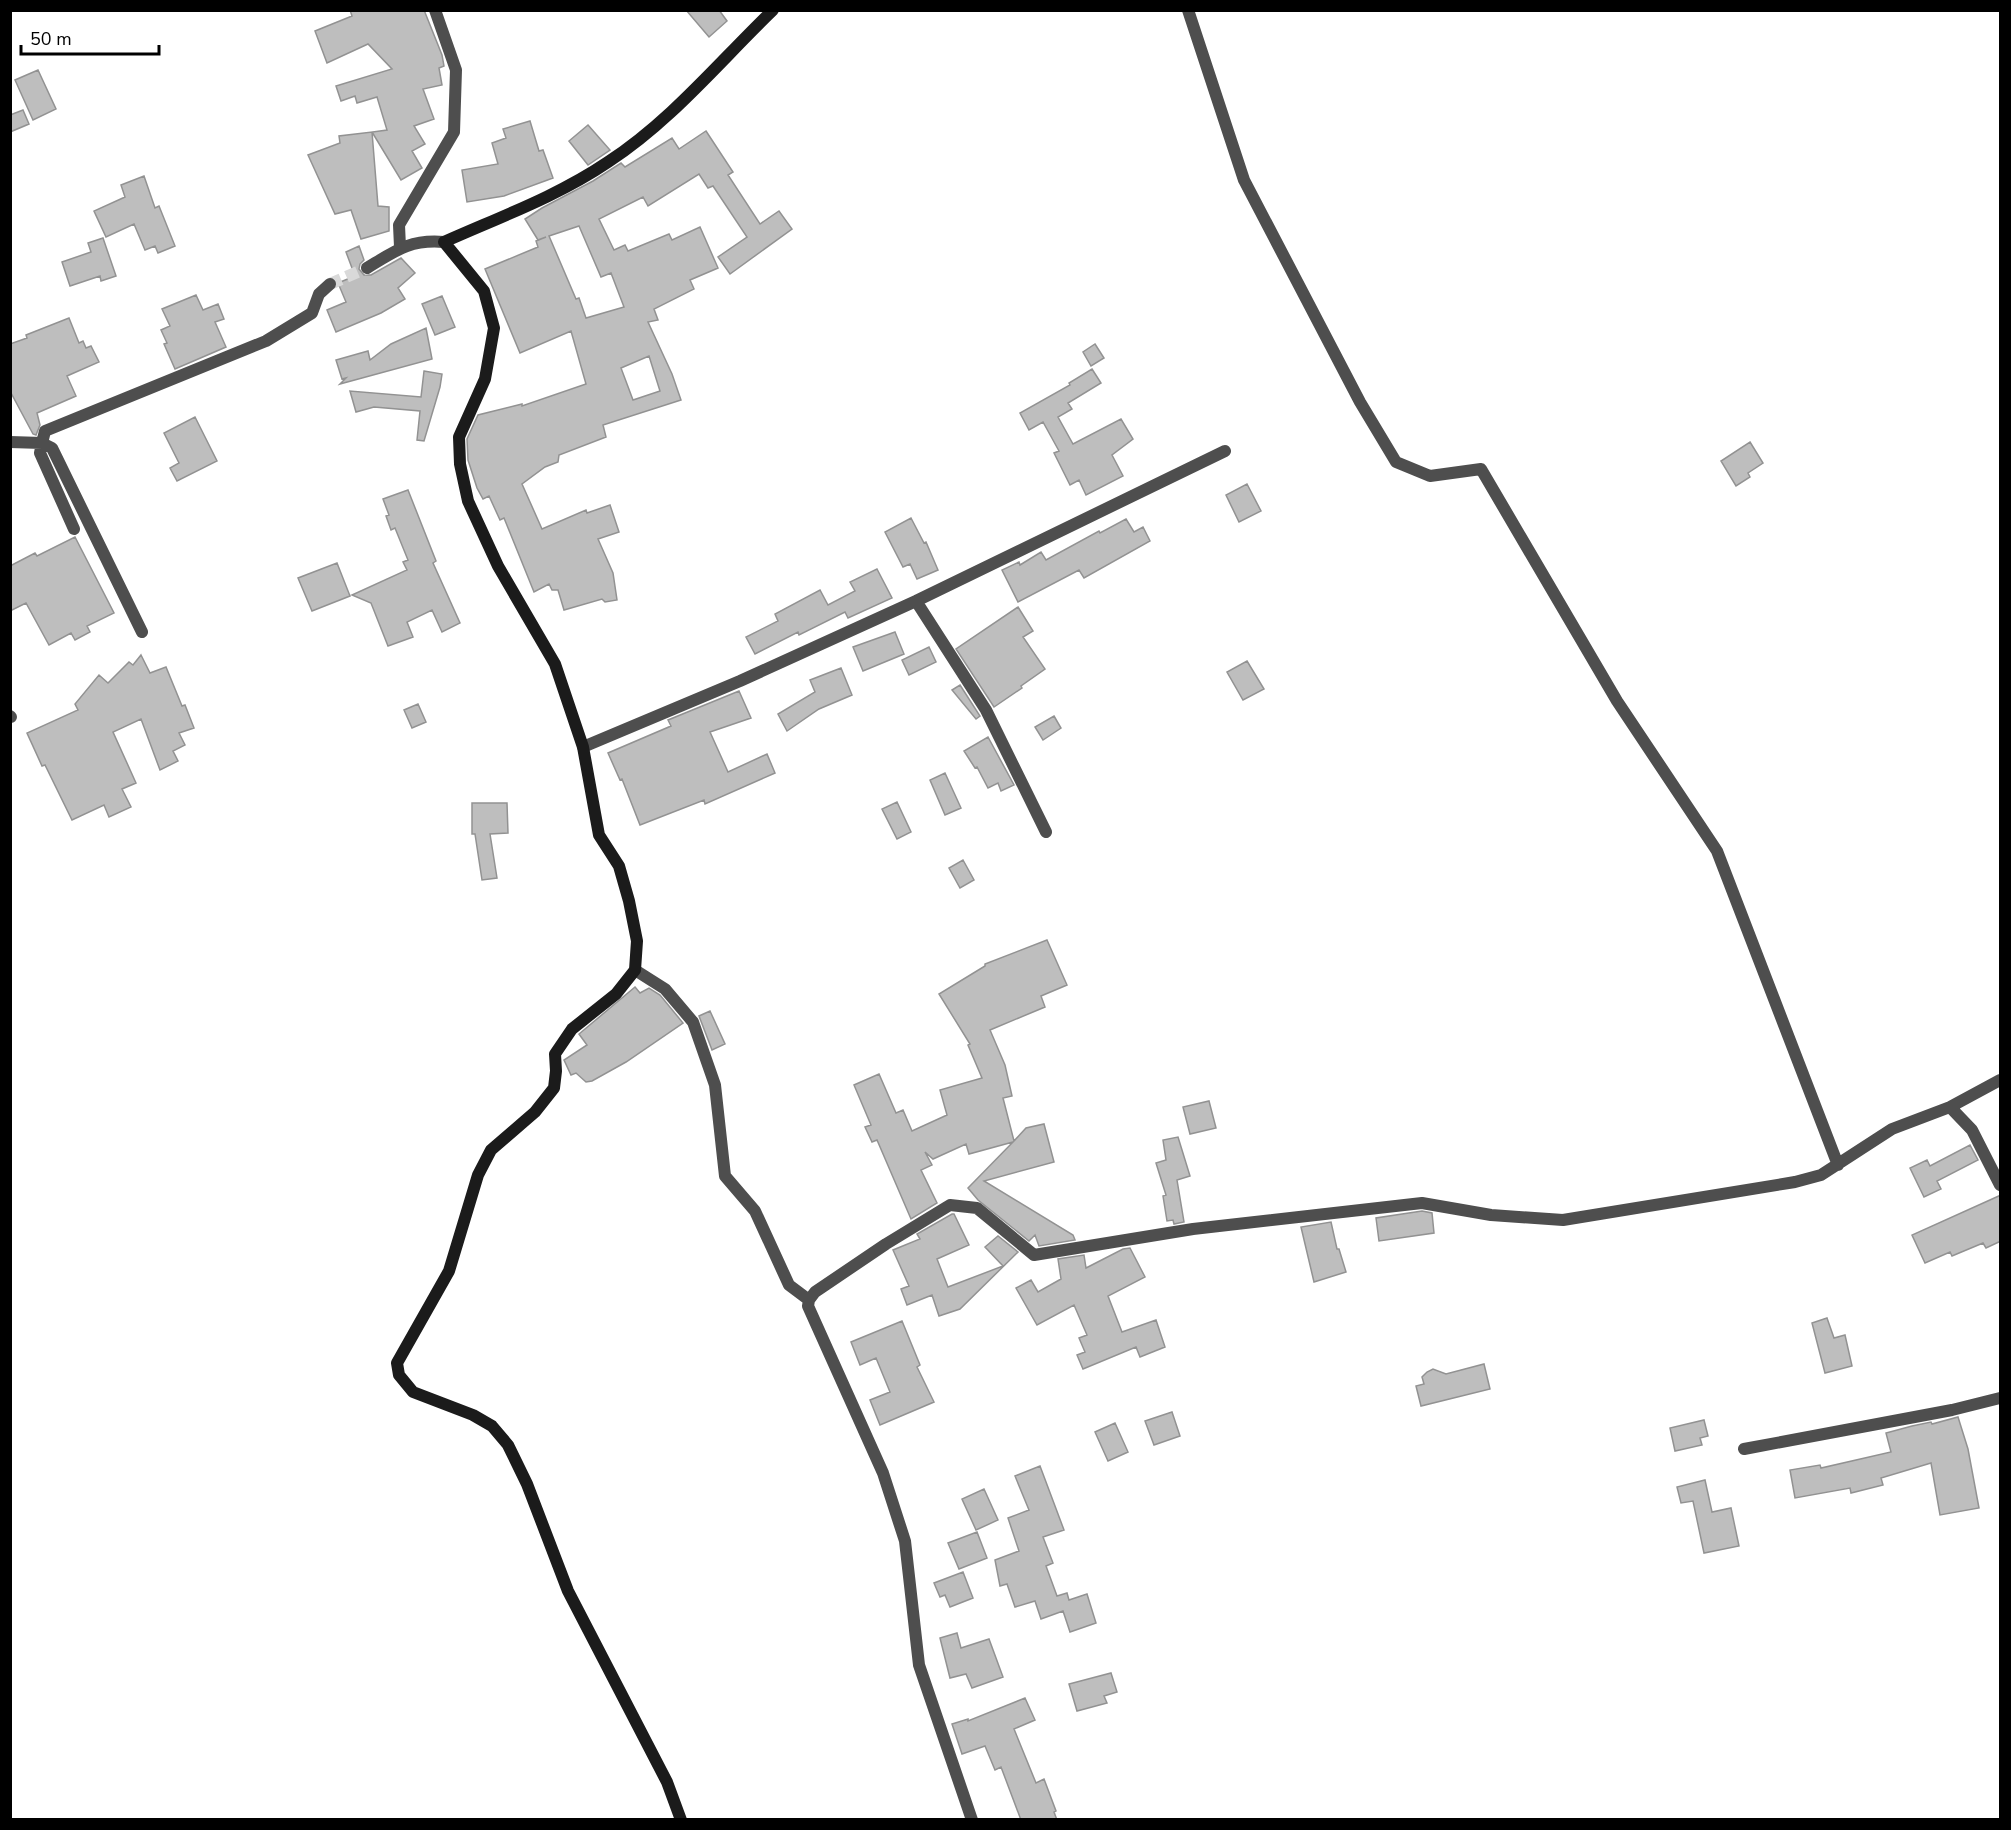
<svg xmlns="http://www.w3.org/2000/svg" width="2011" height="1830" font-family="'Nunito Sans',sans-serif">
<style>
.building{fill:#bebebe;stroke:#929292;stroke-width:1.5;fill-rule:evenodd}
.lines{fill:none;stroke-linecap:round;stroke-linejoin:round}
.street-tunnel{stroke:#d9d9d9;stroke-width:12;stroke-dasharray:12 6;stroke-linecap:butt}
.street{stroke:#4e4e4e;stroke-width:12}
.secondary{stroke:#1b1b1b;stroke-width:12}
</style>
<rect width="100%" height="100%" fill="#fff"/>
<path class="building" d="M350,10H424L442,55L444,66L439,68L442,85L423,89L434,119L414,126L425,144L412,151L422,168L401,180L372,132L387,130L377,97L357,103L355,96L341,101L336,86L392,69L368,44L327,63L315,31L352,16Z
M686,10H719L727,21L709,37Z
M38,70L56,109L33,120L15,80Z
M23,110L29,124L10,132V115Z
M530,121L539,151L543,150L553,178L504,196L467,202L462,170L498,164L492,143L506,138L503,129Z
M588,125L610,150L588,165L569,141Z
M706,131L733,172L728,175L760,224L779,211L792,229L730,274L718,257L747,237L713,186L708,188L699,174L648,206L643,197L599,219L614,250L625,245L628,251L669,234L672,240L700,227L718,268L690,280L694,289L654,309L658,320L648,322L672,374L681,400L603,425L606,437L559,455L558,462L545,467L522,484L542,529L586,510L587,513L610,505L619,532L598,539L613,573L617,600L605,602L602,599L564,610L558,590H552L549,584L534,592L504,518L500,520L489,496L483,499L477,488L468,460L467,439L478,415L522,404V406L586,384L571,331L520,353L485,269L538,247L536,241L546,237L538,240L525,219L542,208L593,181L621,163L625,167L672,138L679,149ZM579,226L601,277L611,273L624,307L586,318L579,298L576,299L549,236ZM649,356L660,391L633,400L621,368Z
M372,132L378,206L389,207V231L361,239L351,210L335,214L308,155L340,143L339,136Z
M144,176L155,208L159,206L175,246L158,253L155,246L145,250L134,224L106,237L94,211L125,197L121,185Z
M103,238L116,276L101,281L100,276L70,286L62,262L91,252L88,243Z
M359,246L364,260L360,264L359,269L364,275H371L401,258L415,273L398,288L405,299L381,313L336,332L327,310L346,302L338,283L355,276L346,252Z
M196,295L203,310L218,304L224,319L215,322L226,347L175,369L164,344L167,343L161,330L170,326L162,309Z
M442,296L455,327L435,335L422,304Z
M69,318L79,343L83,341L86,348L91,346L99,362L67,376L76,396L37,413L40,425L36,435L33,434L10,391V344L27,338L26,335Z
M426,328L432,359L340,384L346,378L342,379L336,360L368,351L370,360L391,344Z
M1095,344L1104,358L1091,366L1083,352Z
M1092,369L1101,383L1068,403L1072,409L1058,417L1073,444L1121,419L1133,439L1112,455L1123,476L1086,495L1079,480L1070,485L1054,453L1059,451L1043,422L1029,430L1020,413L1070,385L1069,383Z
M424,371L442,374L440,387L424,441L417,440L420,411L374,407L356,412L350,391L421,397Z
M195,417L217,461L177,481L170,468L179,463L164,433Z
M1750,442L1763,463L1748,473L1750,477L1736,486L1721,461Z
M1247,484L1261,511L1239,522L1226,495Z
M408,490L436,561L433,563L460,623L442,632L432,610L407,622L413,637L388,646L371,603L352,595L407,570L403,562L408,560L395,528L391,530L386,516L389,515L383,499Z
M911,518L924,543L926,542L938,570L917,579L910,564L903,567L885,532Z
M1126,519L1134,532L1143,527L1150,541L1084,578L1079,570L1018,602L1002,570L1019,562L1020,565L1041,552L1046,560L1099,531L1100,533Z
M75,537L114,613L87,626L90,632L75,640L71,633L49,645L26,603L10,611V566L35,553L37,556Z
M337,563L350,596L312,611L298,578Z
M877,569L892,598L848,618L845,612L799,635L798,632L755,654L746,637L778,621L775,614L820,590L828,605L855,591L850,582Z
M1018,607L1033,631L1023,637L1045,669L1021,686L1022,688L994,707L956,649Z
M895,632L904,654L863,671L853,647Z
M929,647L936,662L909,675L902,660Z
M141,655L150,673L166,667L182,706L185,705L194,728L179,733L185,745L173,751L178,761L160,770L141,719L113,732L136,783L122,789L131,807L109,817L104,805L72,820L45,765L42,766L27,733L78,710L75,704L99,675L108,683L129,662L133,665Z
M1247,661L1264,689L1243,700L1227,672Z
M841,668L852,695L819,709L787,731L778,714L815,692L810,680Z
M960,685L980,716L976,719L952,690Z
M739,691L751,718L710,732L728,772L767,754L775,773L705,804L704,800L640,825L622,779L620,780L608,753L671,726L668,720Z
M418,704L426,722L412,728L404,710Z
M1054,716L1061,728L1043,740L1035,727Z
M988,737L1014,785L1001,791L998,783L988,788L977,767L975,768L964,751Z
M945,773L961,808L945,815L930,780Z
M897,802L911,832L897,839L882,809Z
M472,803H507L508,833L490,834L497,878L482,880L475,834H472Z
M963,860L974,880L960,888L949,868Z
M1047,940L1067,985L1041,996L1045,1007L990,1030L1005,1065L1012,1096L1003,1098L1014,1141L1026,1128L1044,1124L1054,1162L984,1181L1073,1235L1075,1240L1039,1246L1035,1235L1029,1241L978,1200L968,1188L1013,1142L969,1154L966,1144L933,1159L925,1152L932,1165L921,1170L937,1203L911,1219L877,1140L872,1142L865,1127L871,1125L854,1085L879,1074L896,1113L903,1110L912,1131L947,1115L940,1090L982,1078L968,1045L970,1044L939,994L985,966V964Z
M635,987L640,993L649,988L660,995L683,1023L626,1062L592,1081L586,1082L576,1073L571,1075L564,1060L587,1045L579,1034Z
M710,1011L725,1044L712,1050L699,1016Z
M1209,1101L1216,1128L1190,1134L1183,1107Z
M1178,1137L1190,1176L1177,1180L1184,1222L1174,1224L1173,1220L1167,1221L1163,1196L1166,1195L1156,1163L1166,1160L1163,1140Z
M1970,1145L1978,1160L1937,1181L1941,1189L1924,1197L1910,1168L1927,1160L1930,1166Z
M2001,1195V1241L1986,1248L1983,1243L1952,1256L1950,1252L1925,1263L1912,1235Z
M1422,1211L1432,1213L1434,1233L1379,1241L1376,1218Z
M952,1214H954L969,1245L937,1259L948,1287L1003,1266L985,1247L998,1236L1018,1252L960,1309L939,1316L932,1295L907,1305L901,1289L909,1286L893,1250L920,1239L917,1234Z
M1331,1222L1337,1249H1339L1346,1272L1314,1282L1301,1227Z
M1130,1248L1145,1277L1108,1296L1122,1332L1156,1320L1165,1347L1140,1357L1136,1347L1083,1369L1077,1355L1085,1352L1079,1338L1087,1335L1074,1305L1037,1325L1016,1288L1031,1280L1038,1292L1061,1279L1058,1259L1084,1255L1086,1268L1123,1249Z
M1827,1318L1834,1338L1845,1335L1852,1366L1825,1373L1812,1323Z
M902,1321L920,1365L917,1367L934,1402L880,1425L870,1400L890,1392L876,1358L860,1365L851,1342Z
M1484,1364L1490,1389L1421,1406L1416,1386L1424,1384L1422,1377L1427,1372L1433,1369L1446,1374Z
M1172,1412L1180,1436L1154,1445L1145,1421Z
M1958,1417L1968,1449L1979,1508L1940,1515L1931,1463L1881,1478L1883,1485L1851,1493L1850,1488L1795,1498L1790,1470L1820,1465L1821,1468L1891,1452L1886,1433L1912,1426L1931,1422L1932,1424Z
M1704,1420L1708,1436L1700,1438L1702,1445L1675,1451L1670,1428Z
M1115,1423L1128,1452L1108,1461L1095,1432Z
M1040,1466L1064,1530L1043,1537L1053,1563L1046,1566L1057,1596L1067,1593L1069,1600L1087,1594L1096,1623L1070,1632L1063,1611L1041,1619L1035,1601L1015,1607L1007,1584L1000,1586L995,1560L1019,1551L1008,1518L1029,1510L1015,1476Z
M1705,1480L1712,1512L1731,1508L1739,1546L1704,1553L1693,1501L1681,1503L1677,1487Z
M984,1489L998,1520L976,1530L962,1499Z
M977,1532L987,1558L959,1569L948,1543Z
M963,1572L973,1598L950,1607L945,1595L940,1597L934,1583Z
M957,1633L961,1648L989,1639L1003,1677L972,1688L966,1674L950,1678L940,1638Z
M1111,1673L1117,1692L1104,1696L1107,1703L1077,1711L1069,1684Z
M1025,1698L1035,1720L1014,1729L1036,1783L1044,1779L1056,1811L1054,1812L1057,1820H1021L1001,1767L995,1770L985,1746L962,1754L952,1724L968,1719V1721Z"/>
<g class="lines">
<path class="street-tunnel" d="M330,284L367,268"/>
<path class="street" d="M1188,10L1244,180L1360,402L1396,462L1430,476L1481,469L1617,701L1717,851L1838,1165
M400,247L399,225L454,132L456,70L435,10
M367,268C395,251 410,239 444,242
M10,442L42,443L45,431L266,341L312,313L319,294L330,284
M74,529L40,453L42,443L52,448L142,632
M916,601L986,710L1046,832
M10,716L11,717
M583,747L740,681L916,601L1225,451
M635,970L665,989L693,1022L715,1085L725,1176L755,1211L789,1285L809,1300L815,1292L886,1244L950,1205L977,1208L1034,1255L1193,1229L1422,1203L1491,1215L1563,1220L1795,1182L1821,1175L1892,1129L1950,1107L2000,1080
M1950,1107L1972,1130L2000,1185
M809,1300L808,1306L883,1473L905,1541L919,1665L972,1820
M1744,1449L1952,1410L2000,1398"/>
<path class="secondary" d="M681,1820L667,1782L568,1591L527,1484L508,1445L492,1426L473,1415L413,1392L399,1375L397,1363L449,1271L478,1175L491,1150L535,1112L554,1088L556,1071L555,1054L572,1029L616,994L635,970L637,941L629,901L619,866L599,835L583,747L555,664L498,566L468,501L460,464L459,437L485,379L494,328L484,291L444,242C500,217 558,196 608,162C671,121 719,62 773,10"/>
</g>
<rect width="2011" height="1830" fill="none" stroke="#000000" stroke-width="24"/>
<path d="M21 45v9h138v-9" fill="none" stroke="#000000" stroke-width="3"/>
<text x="30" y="45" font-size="18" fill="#000000" stroke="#ffffff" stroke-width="4.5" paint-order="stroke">50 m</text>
</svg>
